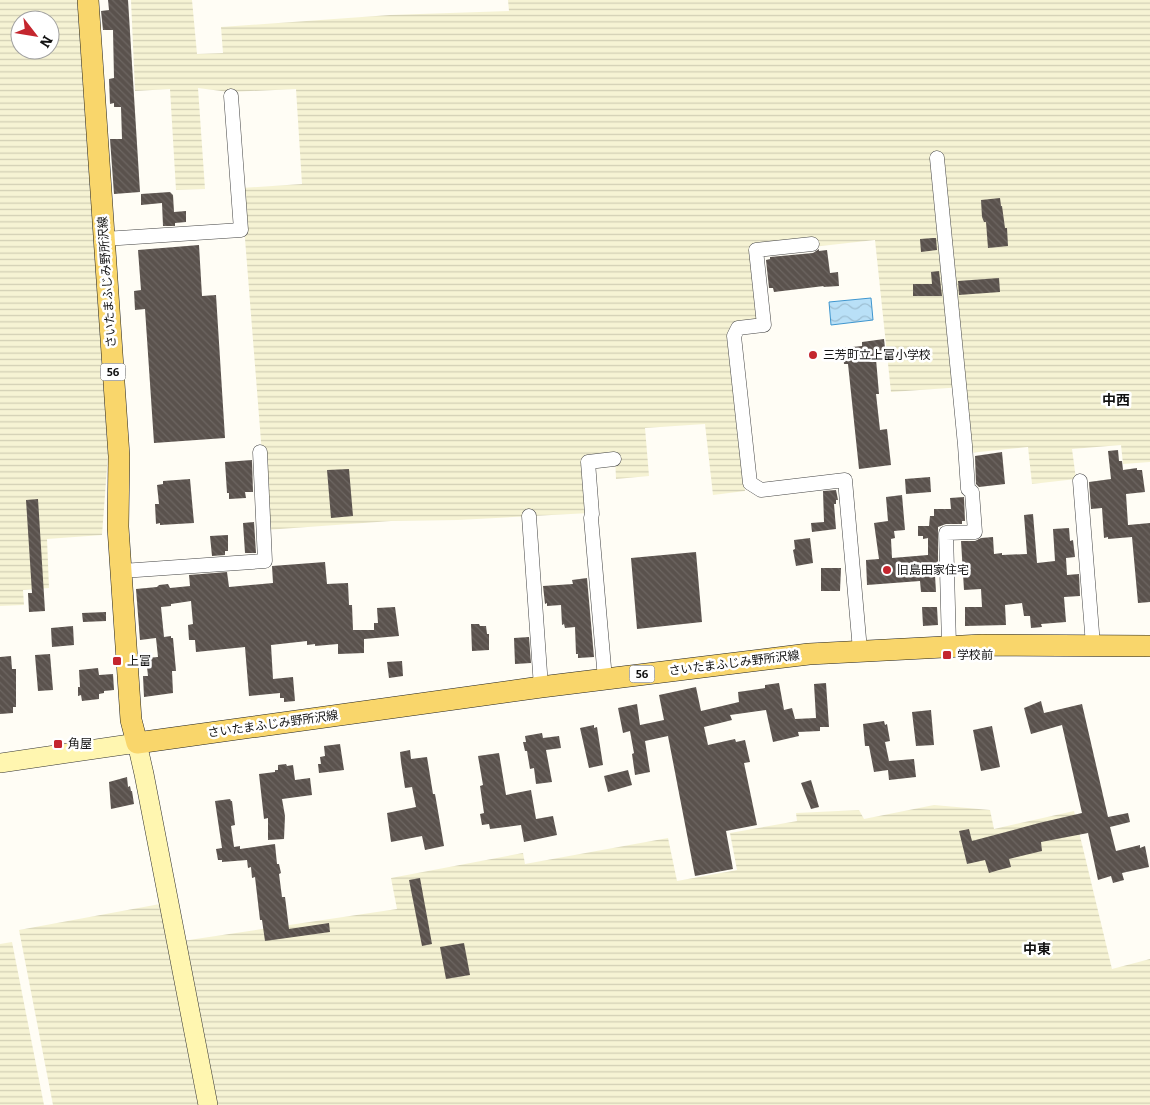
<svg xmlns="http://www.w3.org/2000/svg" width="1150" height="1105" font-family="Bitter,'Noto Sans JP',serif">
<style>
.farmland{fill:url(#farmland-rules);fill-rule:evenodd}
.water{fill:url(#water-waves);stroke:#3f96cf}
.building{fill:url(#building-back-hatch)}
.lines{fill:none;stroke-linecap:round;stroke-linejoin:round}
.street-casing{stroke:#444;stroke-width:15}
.secondary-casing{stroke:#333;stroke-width:20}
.primary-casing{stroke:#222;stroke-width:22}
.street{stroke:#fff;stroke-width:14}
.secondary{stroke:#fff6b0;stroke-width:19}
.primary{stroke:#f9d66b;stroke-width:21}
.poi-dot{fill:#c4262e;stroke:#fff;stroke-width:2}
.labels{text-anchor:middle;stroke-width:5;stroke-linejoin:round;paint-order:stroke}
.shield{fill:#fff;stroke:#585858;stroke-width:1}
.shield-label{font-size:11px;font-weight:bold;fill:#111}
.street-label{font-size:12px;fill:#111;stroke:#fff}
.poi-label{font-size:12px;fill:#111;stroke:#fff;text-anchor:start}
.neighbourhood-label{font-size:14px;font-weight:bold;fill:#111;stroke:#fff}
</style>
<defs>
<pattern id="farmland-rules" width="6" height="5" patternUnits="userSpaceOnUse" patternTransform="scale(1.25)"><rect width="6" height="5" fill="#f6f3d4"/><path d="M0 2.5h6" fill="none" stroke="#d2cfb5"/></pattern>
<pattern id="water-waves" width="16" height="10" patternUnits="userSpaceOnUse" patternTransform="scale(1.25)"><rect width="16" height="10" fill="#b9e0f7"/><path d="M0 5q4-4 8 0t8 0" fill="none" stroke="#9ebfd3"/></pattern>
<pattern id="building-back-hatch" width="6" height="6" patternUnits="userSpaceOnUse" patternTransform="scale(1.25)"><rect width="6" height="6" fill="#5a524d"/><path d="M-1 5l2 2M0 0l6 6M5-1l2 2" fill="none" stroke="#6d6662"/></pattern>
</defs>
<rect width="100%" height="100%" fill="#fffdf5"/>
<path class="farmland" d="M0,0H79L108,454L102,535L47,539L49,588L23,590L24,605L0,606ZM20,20H50V50H20Z
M131,0H192L197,54L223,53L221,27L390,15L509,11L508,0H1150V462L1123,464L1121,445L1072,449L1076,479L1032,484L1028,447L969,453L963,387L891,392L875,240L812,247H752L760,321L731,334L745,491L713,495L705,424L645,428L649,476L616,479L615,456L584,459L590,513L458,520L391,521L266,530L262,454L241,188L302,184L296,89L229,92L198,88L205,189L176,190L170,89L135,91Z
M934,805L990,810L994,829L1074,811L1112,969L1150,959V1105H53L19,930L160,904L169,943L397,909L391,878L523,853L525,864L668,838L677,881L737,870L730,833L797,821L796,813L859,810L864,819Z
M12,942L44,1105H0V944Z"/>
<path class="water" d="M871,298L873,320L831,325L829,302Z"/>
<path class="building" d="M108,0H128L140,192L114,194L110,139H122L121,107H114V103L110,104L109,79L114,78L113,30H103L101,11L109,10Z
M170,192L173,195L174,212L186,211V222L175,223V226H163L162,203L141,205V194Z
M1000,198L1001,206H1002L1005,228H1007L1008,246L988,248L986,222H984L982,217L981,200Z
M933,238H936L937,250L921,252L920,239Z
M199,245L202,296L216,295L225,438L154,443L145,309L135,310L134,291L141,290L138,250Z
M819,249V251L827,250L830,273L838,272L839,286L823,287L824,286L774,292L773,288H769L766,260L770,259V257L813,253Z
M939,271L942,296H913V284H932L931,272Z
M999,278L1000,292L959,295L958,281Z
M884,339L886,357L876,359L879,394H876L880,430L887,429L891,465L859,469L848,364H844L842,348L862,346V342Z
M1118,450L1119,461H1122L1123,470L1137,468V470H1142L1145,492L1126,494L1128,525L1150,523V602L1138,603L1132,537L1108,539V537L1104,538L1102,508L1091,509L1089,482L1111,479L1108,451Z
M1002,452L1005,484L979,487L976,484L975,456Z
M252,460L253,492H245L246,498L229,499V493H227L225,462Z
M349,469L353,516L331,518L327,470Z
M930,477L931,492L906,494L905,479Z
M190,479L194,523L160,525V523L156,524L155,504H159L157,485L163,484V481Z
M836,490L838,500H836V504H834L836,529L812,532L811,523L824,522L823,491Z
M902,495L905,530L894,531L895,538L891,539L892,558L928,555V538L923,539V536H918V526H929L930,516H934V509H951L950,498L964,497L965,521H962V524H946L938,527V575H935L936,592H921L920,581L867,585L866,560L879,559L874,523L888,521L886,497Z
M38,499L45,611L29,612L28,593H32L26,500Z
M1033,514L1037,563L1055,561L1053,529L1069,528L1070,541L1073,540L1075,557L1066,558L1067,575L1079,574L1080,596L1064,597L1066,622L1041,624L1042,627L1031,628L1030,616H1024L1022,603L1005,605L1006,625L965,626V607H982L981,589L964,590L961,541H975L981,538L993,537L994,554L1002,553V555L1027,554L1024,515Z
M254,522L256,553H245L243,523Z
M228,535V551H225V555L212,556L210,536Z
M810,538L813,563L796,566L793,550L795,549L794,540Z
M696,552L702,622L637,629L631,558Z
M325,562L327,584L348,583L349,605H352L353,630H374V623H378L377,608L395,607L399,636L364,639V653L338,654V644L315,646V644L307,645V641L271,645L273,679L293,677L295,701L284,702V698H280V693L249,696L245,647L196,652L195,640H189L188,625L193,624L191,601L171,604V606L161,607L164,637L171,636V638H173L176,671H172L173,693L144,697L143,676H148L146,658L158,657L156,638L140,640L136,589L157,587L159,585L168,584L170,588L190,586L189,575L227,572L229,587L273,583L272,566Z
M821,568H841L840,591H821Z
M587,578L594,657L578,658V654H576L575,627L565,628L564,624L562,625L561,605L547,606V603L545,604L543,586L573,584L572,580Z
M922,607H937L938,625L923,626Z
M106,612V621L83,622L82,613Z
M471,624H479L480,626H486L487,634H489V650L472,651Z
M73,626L74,645L52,647L51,628Z
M529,637L531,663L515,664L514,638Z
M50,654L53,690L38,691L35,655Z
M11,656L12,669H16V707H13V713L0,714V657Z
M402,661L403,676L389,678L387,662Z
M98,668L99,675L113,674L114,690L104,691V693L99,694V699L82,701L81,695L78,696V687H80L79,670Z
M779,683L784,710L792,708L795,719L816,718L814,684L826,683L829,727H820V731L798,732L799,736L773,742L766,710L730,715L732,720L704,727L708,745L735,739L736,742L745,740L750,762L744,763L757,825L726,831L733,869L695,876L668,736L645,741L650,772L635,775L632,754L634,753L630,731L623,733L618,708L637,704L640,725L664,720L659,695L696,687L701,711L739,702L738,692L765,688V685Z
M1041,701L1044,713L1082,704L1108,817L1128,813L1130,822L1110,827L1116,851L1140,845V848L1145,846L1149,867L1122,873L1124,880L1113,883L1111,876L1098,880L1088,833L1041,842L1042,851L1009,859L1011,867L999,870L989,873L985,860L967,864L959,831L969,829L972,841L1039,823L1082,813L1062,725L1031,734L1024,708Z
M931,710L934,745L916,746L912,712Z
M884,721L885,725L887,724L890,741L885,742L889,761L914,759L916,777L889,780L888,770L874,772L869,746H865L863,724Z
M594,725V728L597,727L603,765L589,768L580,728Z
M992,726L1000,767L981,771L973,730Z
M542,733L543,738L559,736L561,748L546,750L552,782L536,784L534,768L530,769L527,751H525L523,742H526L525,736Z
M340,744L344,770L319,773L318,764H321L320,757L325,756L324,746Z
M410,750L411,759L427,757L433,794H435L444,846L425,850L422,836L391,842L387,813L416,807L412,787L405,788L401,762L400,752Z
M499,753L506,795L531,790L536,819L553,816L557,835L524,842L521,825L490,829L489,824L482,825L480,814L484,813L480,786L483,785L478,756Z
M286,764L287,766L293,765L295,780L310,778L312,795L282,799L285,816L284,839L268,840V818L264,819L259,774L275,772V770H278V765Z
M628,770L632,785L608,792L604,776Z
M127,777L128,787L130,786L131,791H132L134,804L111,809L109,782Z
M811,780L819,807L811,809L801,783Z
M230,799L231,801H232L235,825L231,826L234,847L240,846V849L275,844L277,864H279L281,873L279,874L282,897H285L289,929L329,923L330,932L265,941L262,920H260L255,877L252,878L251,867L248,868L247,860L222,862V860H218L216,849L222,848L215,801Z
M420,878L432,944L422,946L409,880Z
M464,943L470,975L446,979L440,947Z"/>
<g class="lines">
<g class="street-casing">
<path id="street" d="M937,158L965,445L968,489L972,492L975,532L946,533L949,645
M104,239L241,230L231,96
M812,244L756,250L764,325L738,328L734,336L750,483L761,490L845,480L860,650
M1080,481L1093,645
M529,516L541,687
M122,571L265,561L260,452
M605,679L591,518L592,514L588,462L614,459"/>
</g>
<g class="secondary-casing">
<path id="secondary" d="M0,763L137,743L144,774L208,1105"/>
</g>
<g class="primary-casing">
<path id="primary" d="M88,0L119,456L118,527L131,720L137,743L541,687L809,654L982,645L1150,646"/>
</g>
<use href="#street" class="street"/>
<use href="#secondary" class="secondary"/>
<use href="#primary" class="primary"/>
</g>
<g class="poi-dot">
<circle cx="813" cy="355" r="5"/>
<circle cx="887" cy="570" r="5"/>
<rect x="942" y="650" width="10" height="10" rx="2.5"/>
<rect x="112" y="656" width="10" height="10" rx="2.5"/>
<rect x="53" y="739" width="10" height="10" rx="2.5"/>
</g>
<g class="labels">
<g class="shield">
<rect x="100.5" y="363.5" width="25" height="17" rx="4"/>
<rect x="629.5" y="665.5" width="25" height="17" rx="4"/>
</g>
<g class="shield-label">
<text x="113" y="376">56</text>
<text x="642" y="678">56</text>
</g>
<g class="street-label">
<text transform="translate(107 282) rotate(-94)" y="4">さいたまふじみ野所沢線</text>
<text transform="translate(734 663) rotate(-7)" y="4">さいたまふじみ野所沢線</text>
<text transform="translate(273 724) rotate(-8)" y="4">さいたまふじみ野所沢線</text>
</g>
<g class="poi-label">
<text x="823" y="359">三芳町立上富小学校</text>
<text x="897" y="574">旧島田家住宅</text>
<text x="957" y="659">学校前</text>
<text x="127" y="665">上富</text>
<text x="68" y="748">角屋</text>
</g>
<g class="neighbourhood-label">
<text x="1116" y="405">中西</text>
<text x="1037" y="954">中東</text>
</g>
</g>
<g transform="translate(35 35) rotate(121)"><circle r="24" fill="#ffffff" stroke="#a0a0a0"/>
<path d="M0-4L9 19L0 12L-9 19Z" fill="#c4262e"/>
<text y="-8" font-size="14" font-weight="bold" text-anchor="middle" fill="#111111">N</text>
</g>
</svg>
